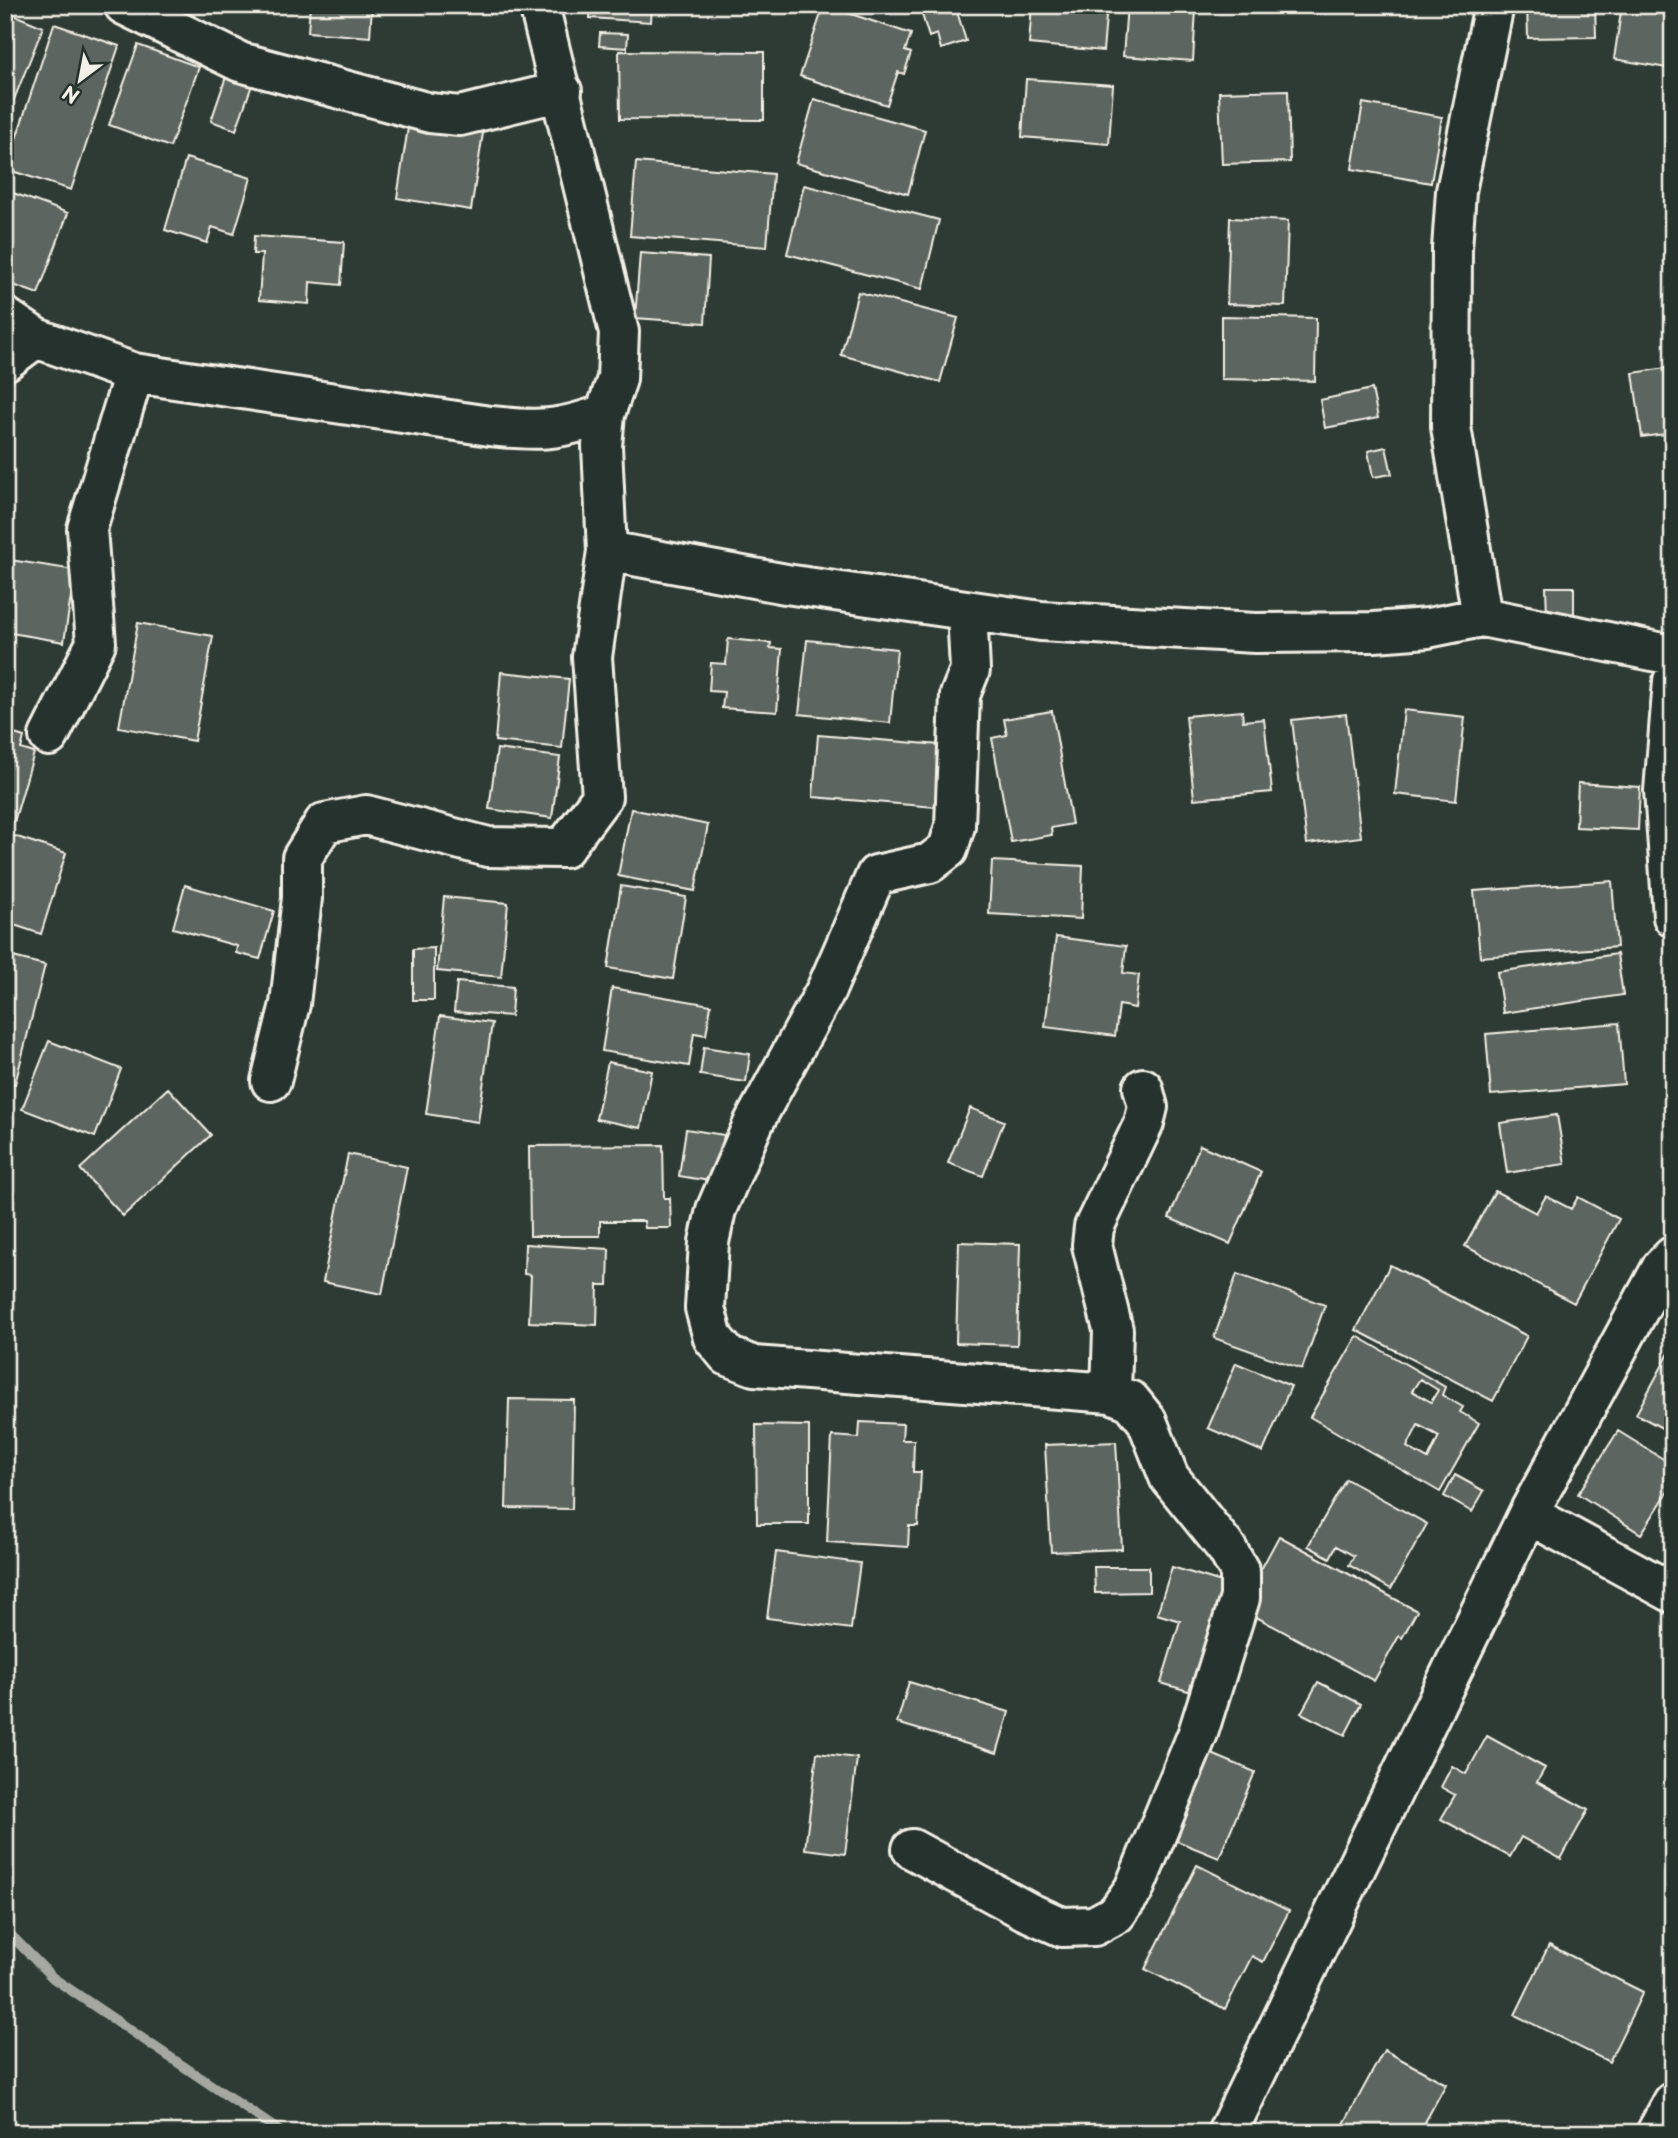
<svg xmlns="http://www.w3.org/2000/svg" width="1678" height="2138" font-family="'Playpen Sans',sans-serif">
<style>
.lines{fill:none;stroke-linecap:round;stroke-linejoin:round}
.stream{stroke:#a4a8a0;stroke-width:10}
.building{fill:#5c655e;stroke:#f4f1e8;stroke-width:2;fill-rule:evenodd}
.street-casing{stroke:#f4f1e8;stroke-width:44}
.street{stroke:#26332d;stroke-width:38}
</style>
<rect width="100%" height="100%" fill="#2e3b34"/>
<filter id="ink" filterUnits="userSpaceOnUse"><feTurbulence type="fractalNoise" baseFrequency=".0143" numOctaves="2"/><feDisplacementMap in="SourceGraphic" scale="14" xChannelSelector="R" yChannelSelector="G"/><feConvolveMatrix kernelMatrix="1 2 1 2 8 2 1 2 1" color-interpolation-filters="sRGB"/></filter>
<g filter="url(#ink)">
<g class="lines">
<path class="stream" d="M5,1929L53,1978L282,2133"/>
</g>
<path class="building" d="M257,5H292L291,11Z
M310,5H372L370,37L308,32Z
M591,5H652L651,22L590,18Z
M824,5L911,34L905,51L911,53L904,74L898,72L887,105L800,76Z
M919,5H955L966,41L941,49L937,34L929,37Z
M1032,5H1107L1103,51L1029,44Z
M1127,5L1196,9L1193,61L1123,56Z
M1527,5H1595L1596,37L1528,38Z
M1622,5H1673V69L1614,59Z
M5,11L43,27L5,122Z
M54,24L119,46L71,190L6,169Z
M600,33L628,34L627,48L599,46Z
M138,45L199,67L170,147L109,125Z
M619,51L764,52V120L620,119Z
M227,74L253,82L236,130L211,121Z
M1026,79L1113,85L1109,144L1022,137Z
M1288,90L1290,162L1222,164L1219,92Z
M814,99L925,130L908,194L796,163Z
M1363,103L1442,117L1431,183L1352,169Z
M409,121L483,133L471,210L397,198Z
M186,158L251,178L234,234L212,227L207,243L165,230Z
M636,162L773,174L767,247L630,236Z
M804,185L939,220L922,289L787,254Z
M5,190L68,213L38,294L5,282L9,255L5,253Z
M1230,218L1288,221L1285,306L1227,304Z
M254,236L344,242L341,285L310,282L309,304L259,300L262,254H253Z
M640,253L709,258L705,323L635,318Z
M858,292L958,318L940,382L841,355Z
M1221,316L1316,318L1315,381L1221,379Z
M1673,367V433L1642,437L1633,373Z
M1372,389L1378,418L1325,428L1320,400Z
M1386,447L1392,474L1373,477L1368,451Z
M10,560L75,570L64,642L5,632V593Z
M1546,587H1574V615H1547Z
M138,623L213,636L194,741L119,727Z
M728,639L771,643L770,648L782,649L777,712L722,708L724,692L709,691L711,663L726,664Z
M807,640L897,649L890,723L799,714Z
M501,672L569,679L562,748L495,741Z
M1404,710L1465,717L1456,801L1395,794Z
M1052,711L1072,824L1051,828L1052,835L1011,842L992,738L1007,735L1004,719Z
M1242,711L1243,721L1264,719L1272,792L1194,799L1186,716Z
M1346,714L1361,837L1307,844L1292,720Z
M5,731L24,737L21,749L34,753L14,822L5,820Z
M818,735L940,745L935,807L813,797Z
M497,749L560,757L552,818L489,809Z
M1578,783L1640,787L1638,830L1576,827Z
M631,809L708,825L695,891L618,876Z
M5,833L66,853L41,934L5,922Z
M992,861L1083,866L1081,919L989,914Z
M1612,881L1617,947L1480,957L1474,891Z
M185,885L274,911L260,959L236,953L237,946L173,928Z
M621,886L686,897L673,979L608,968Z
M444,897L508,903L501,977L437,971Z
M1056,937L1126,946L1123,973L1139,975L1135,1008L1119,1005L1115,1036L1045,1027Z
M434,948V1000H413V949Z
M1617,954L1623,995L1503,1013L1497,972Z
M5,955L45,965L15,1084L5,1081Z
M457,982L513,987L511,1016L454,1012Z
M612,988L711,1005L706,1035L694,1033L689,1066L602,1051Z
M440,1016L492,1023L478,1122L426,1114Z
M1619,1023L1624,1084L1491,1095L1486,1034Z
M49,1041L121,1069L95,1137L22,1109Z
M704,1047L750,1054L746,1082L700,1075Z
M608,1062L652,1071L641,1128L596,1119Z
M168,1088L211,1135L123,1216L80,1169Z
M970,1108L1004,1121L983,1176L948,1163Z
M1557,1115L1565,1164L1507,1173L1500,1123Z
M686,1129L724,1135L716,1182L679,1176Z
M663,1145L664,1198H670L671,1228H645L644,1221H600V1236H530L529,1146Z
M1200,1145L1261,1172L1230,1244L1169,1218Z
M348,1154L407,1167L382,1294L323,1282Z
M1495,1191L1536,1213L1546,1196L1571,1209L1578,1197L1619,1219L1574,1303L1465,1246Z
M959,1242L1020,1244L1017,1345L956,1343Z
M525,1244L609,1249L608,1285H598L597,1325L529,1322L531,1275L524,1274Z
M1390,1265L1527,1336L1493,1401L1356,1330Z
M1237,1274L1325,1305L1302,1369L1214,1338Z
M1357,1336L1445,1387L1442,1395L1463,1407L1460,1412L1479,1423L1440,1492L1310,1417ZM1420,1379L1438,1390L1431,1402L1412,1391ZM1418,1425L1439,1436L1428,1459L1407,1447Z
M1673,1346V1434L1636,1414Z
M1236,1363L1291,1386L1263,1452L1208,1428Z
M509,1399L574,1400L572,1509L506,1508Z
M860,1422L903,1424L902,1440H914L913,1472H921L918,1526H909L908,1547L827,1542L832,1436L859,1438Z
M756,1425L809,1426V1524H757Z
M1618,1431L1673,1465V1484L1641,1534L1578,1494Z
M1116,1442L1122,1549L1051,1552L1045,1445Z
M1455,1475L1484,1491L1472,1512L1444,1496Z
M1346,1479L1427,1524L1391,1589L1349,1565L1354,1556L1336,1546L1330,1558L1308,1546Z
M1279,1536L1417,1611L1402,1638L1399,1636L1374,1681L1240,1608Z
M776,1552L860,1563L851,1629L767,1618Z
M1094,1567H1149V1592L1095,1593Z
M1172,1567L1228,1584L1195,1693L1161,1683L1180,1621L1157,1614Z
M909,1682L1009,1712L997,1753L897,1723Z
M1318,1682L1361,1704L1345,1735L1301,1713Z
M1487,1736L1545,1768L1537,1782L1588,1810L1561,1859L1521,1837L1510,1857L1441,1819L1455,1795L1441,1787L1452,1766L1466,1774Z
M1207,1752L1255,1772L1219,1858L1172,1839Z
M817,1753L857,1758L845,1854L805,1849Z
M1197,1865L1289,1911L1263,1962L1252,1956L1225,2009L1145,1969Z
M1549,1945L1643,1992L1609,2062L1515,2015Z
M1384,2050L1446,2084L1419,2133H1339Z"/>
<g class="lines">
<g class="street-casing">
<path id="street" d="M124,5L240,62L430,113L460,116L562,91
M5,317L36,338L134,373L490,426C539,431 557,431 605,414
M5,361L36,338
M607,551L786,584L1041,621L1255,633L1374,632L1428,628L1482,617L1673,655
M1482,617L1451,427L1452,249L1456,191L1494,5
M1673,681L1664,791L1673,917
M49,736L96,643L87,529L134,373
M271,1081L290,1004L302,898V858L324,823L366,815L488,847L564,848L602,797L592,657L607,551L602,446L605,414L617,379L619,332L539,5
M1111,1393L1113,1330L1092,1245L1094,1227L1144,1123L1148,1107L1143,1088
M1528,1514L1673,1593
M912,1849L1026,1911L1062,1927L1094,1926L1116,1914L1134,1889L1198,1733L1240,1598V1572L1227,1549L1169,1477L1147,1421L1131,1401L1111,1393L754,1366L728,1356L713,1338L705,1308L709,1242L716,1210L754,1122L826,990L876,875L930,863L948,849L955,826L960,695L970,670L967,611
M1227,2133L1528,1514L1662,1267L1673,1256
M1656,2133L1673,2102"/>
</g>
<use href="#street" class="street"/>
</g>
</g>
<rect width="1678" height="2138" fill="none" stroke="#26332d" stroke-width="28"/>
<rect x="14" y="14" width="1650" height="2110" fill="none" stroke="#f4f1e8" stroke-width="2.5" filter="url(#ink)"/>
<g transform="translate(80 80) rotate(212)" stroke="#26332d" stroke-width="5" paint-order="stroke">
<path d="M0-5L12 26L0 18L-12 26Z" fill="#f4f1e8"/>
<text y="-10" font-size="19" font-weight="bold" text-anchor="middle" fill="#f4f1e8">N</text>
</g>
</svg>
